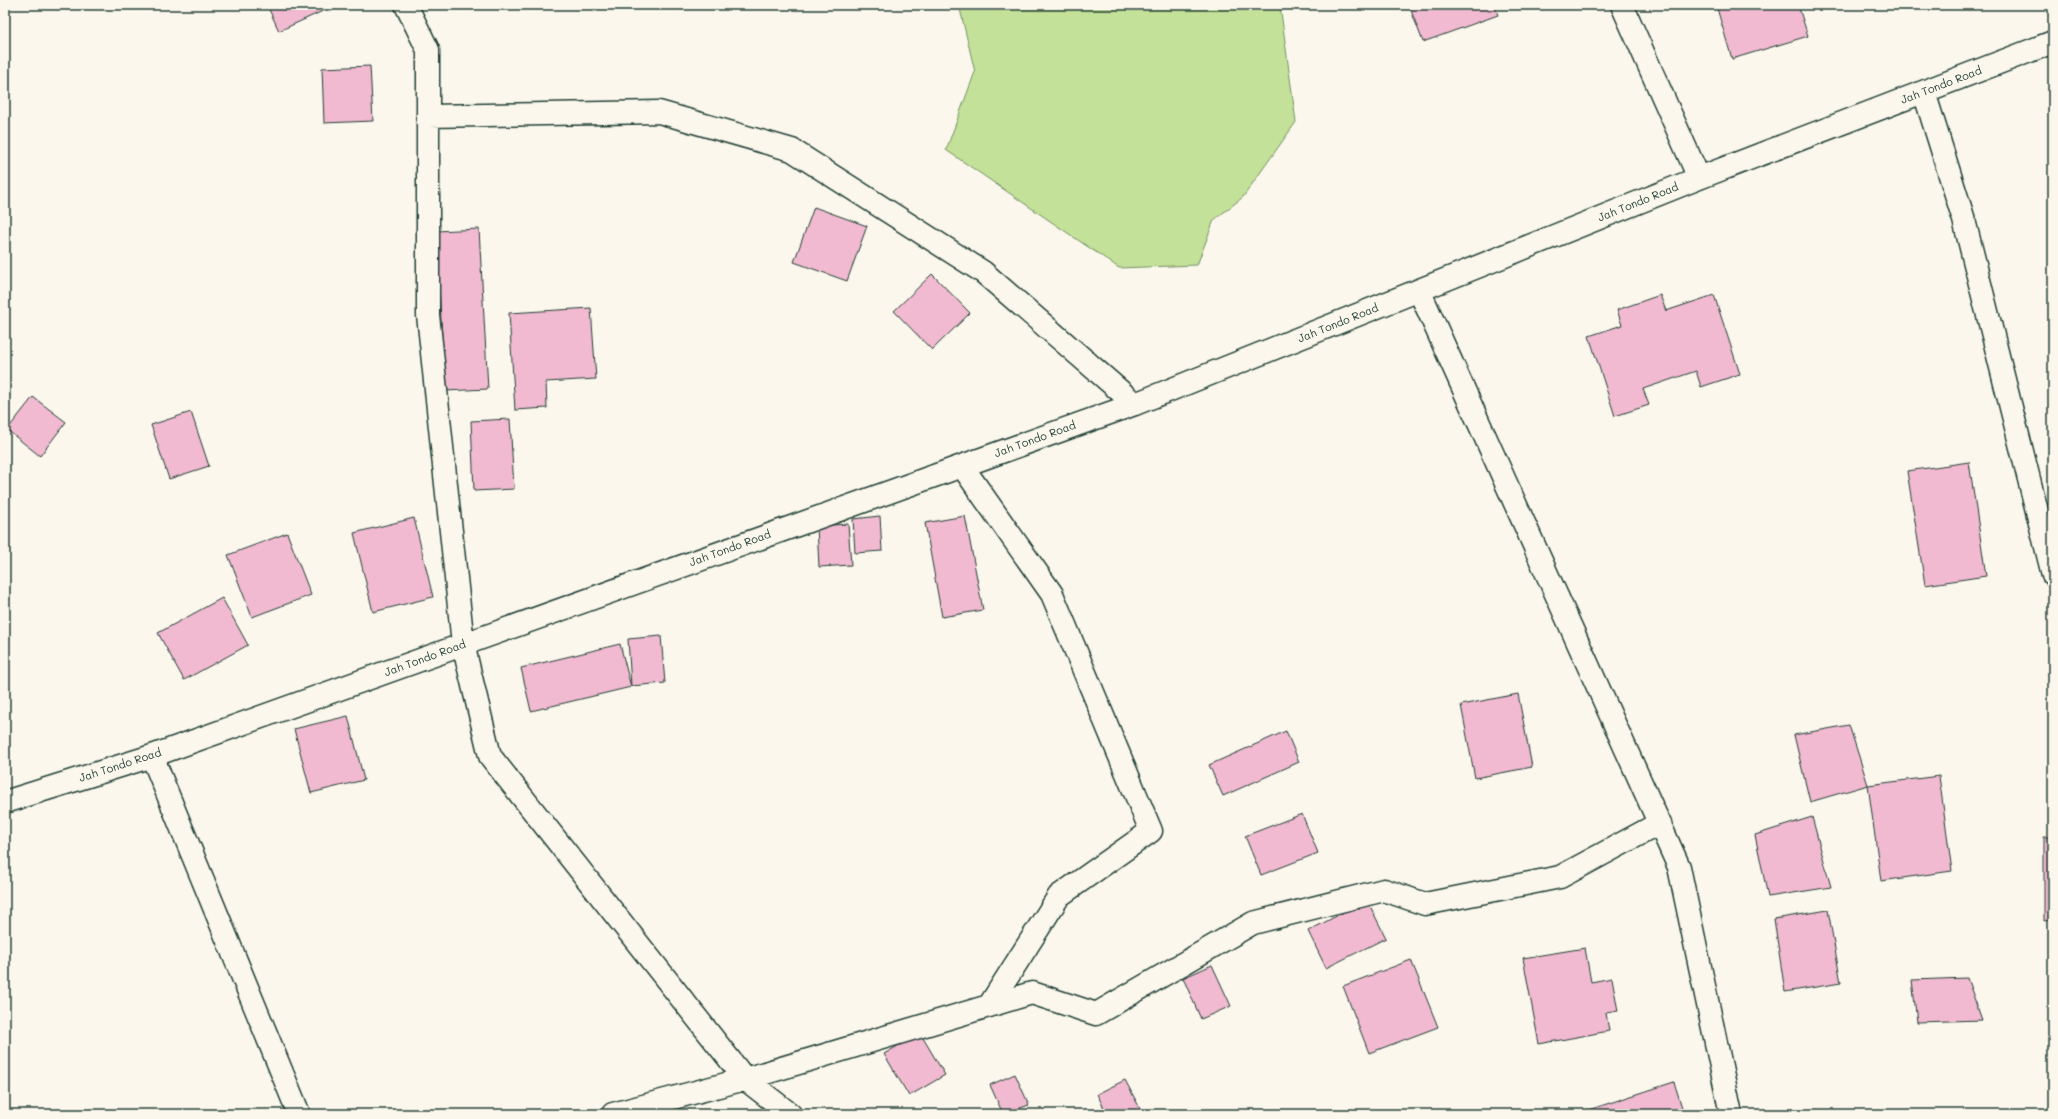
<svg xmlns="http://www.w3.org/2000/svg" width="2058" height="1119" font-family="Mali,sans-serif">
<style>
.green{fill:#c4e199;stroke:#728f66}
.building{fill:#f1bad1;stroke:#1f3d34}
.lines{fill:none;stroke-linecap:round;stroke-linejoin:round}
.minor-casing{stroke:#1f3d34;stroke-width:25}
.minor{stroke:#fbf7ec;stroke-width:22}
.labels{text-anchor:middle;stroke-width:3.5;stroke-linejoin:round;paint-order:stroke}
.street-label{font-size:11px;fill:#1f3d34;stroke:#fbf7ec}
</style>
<rect width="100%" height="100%" fill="#fbf7ec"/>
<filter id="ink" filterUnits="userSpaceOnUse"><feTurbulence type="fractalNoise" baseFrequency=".025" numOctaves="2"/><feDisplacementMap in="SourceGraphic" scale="8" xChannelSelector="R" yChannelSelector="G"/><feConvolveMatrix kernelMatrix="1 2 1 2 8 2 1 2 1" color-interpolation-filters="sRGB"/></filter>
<g filter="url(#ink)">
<path class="green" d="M959,5H1280L1296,122L1243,197L1214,220L1197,265L1119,268L946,150L975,72Z"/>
<path class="building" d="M267,5H322L325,10L279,31Z
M1409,5H1494L1498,15L1423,42Z
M1716,5H1798L1808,36L1732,59Z
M370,66L373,121L324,123L322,68Z
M814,207L867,226L847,281L794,262Z
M479,229L488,389L445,391L436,231Z
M932,274L970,313L932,350L894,311Z
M1660,295L1666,311L1714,295L1740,374L1701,387L1696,371L1643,389L1649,405L1615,416L1589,336L1622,325L1617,310Z
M591,308L596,379L546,382L547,408L515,410L509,313Z
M33,397L66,422L40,456L7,430Z
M191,412L209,466L169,479L151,425Z
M510,419L514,489L474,491L471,421Z
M1969,462L1986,576L1925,585L1907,471Z
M880,516L882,551L855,553L853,519Z
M965,516L983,610L942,617L925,523Z
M414,518L433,597L373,612L354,533Z
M848,524L851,565L819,567L817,526Z
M287,533L311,595L252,617L228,555Z
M222,598L248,645L184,680L158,633Z
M661,636L665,683L631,686L628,639Z
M620,644L631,687L531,711L521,668Z
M1518,694L1532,767L1475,778L1461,705Z
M348,716L364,780L311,793L294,729Z
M1849,725L1868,785L1810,802L1794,735Z
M1286,731L1299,762L1223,796L1209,765Z
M1939,776L1952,871L1881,881L1868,785Z
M1302,814L1318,853L1261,875L1245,836Z
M1812,817L1831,887L1768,897L1755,835Z
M2044,837H2053V920L2044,921Z
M1367,900L1386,938L1326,968L1308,931Z
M1828,910L1841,983L1785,992L1774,919Z
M1585,948L1591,982L1612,978L1618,1011L1606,1013L1609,1031L1539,1044L1523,958Z
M1411,960L1438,1027L1369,1053L1343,986Z
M1212,965L1231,1006L1201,1019L1183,978Z
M1967,978L1982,1020L1917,1022L1912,980Z
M920,1033L945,1075L909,1096L884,1054Z
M1015,1074L1029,1105L1003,1114L990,1085Z
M1125,1080L1143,1114H1107L1097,1094Z
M1674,1082L1684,1114H1576Z"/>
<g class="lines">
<g class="minor-casing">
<path id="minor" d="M406,5L428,50V315L463,644L490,756L745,1079L790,1114
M1622,5L1699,178
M1924,92L1964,220L2053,575
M428,116L659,112L792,150L983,272L1135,404
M1419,290L1679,867L1731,1114
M962,466L1052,594L1151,831L1059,896L989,1006
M152,756L299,1114
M5,802L152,756L1135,404L1699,178L2053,42
M613,1114L745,1079L1032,993L1096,1014L1253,923L1384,890L1425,904L1560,877L1660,823"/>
</g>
<use href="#minor" class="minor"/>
</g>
</g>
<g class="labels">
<g class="street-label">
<text transform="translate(1941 85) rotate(-21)" y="4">Jah Tondo Road</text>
<text transform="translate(1638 202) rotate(-22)" y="4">Jah Tondo Road</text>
<text transform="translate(1338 323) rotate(-22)" y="4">Jah Tondo Road</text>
<text transform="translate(1035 439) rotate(-20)" y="4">Jah Tondo Road</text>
<text transform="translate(730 548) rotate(-20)" y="4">Jah Tondo Road</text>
<text transform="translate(425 658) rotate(-20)" y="4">Jah Tondo Road</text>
<text transform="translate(120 765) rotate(-18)" y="4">Jah Tondo Road</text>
</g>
</g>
<rect width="2058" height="1119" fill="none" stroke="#fbf7ec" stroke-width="20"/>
<rect x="10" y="10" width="2038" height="1099" fill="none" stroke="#1f3d34" stroke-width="1.5" filter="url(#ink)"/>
</svg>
